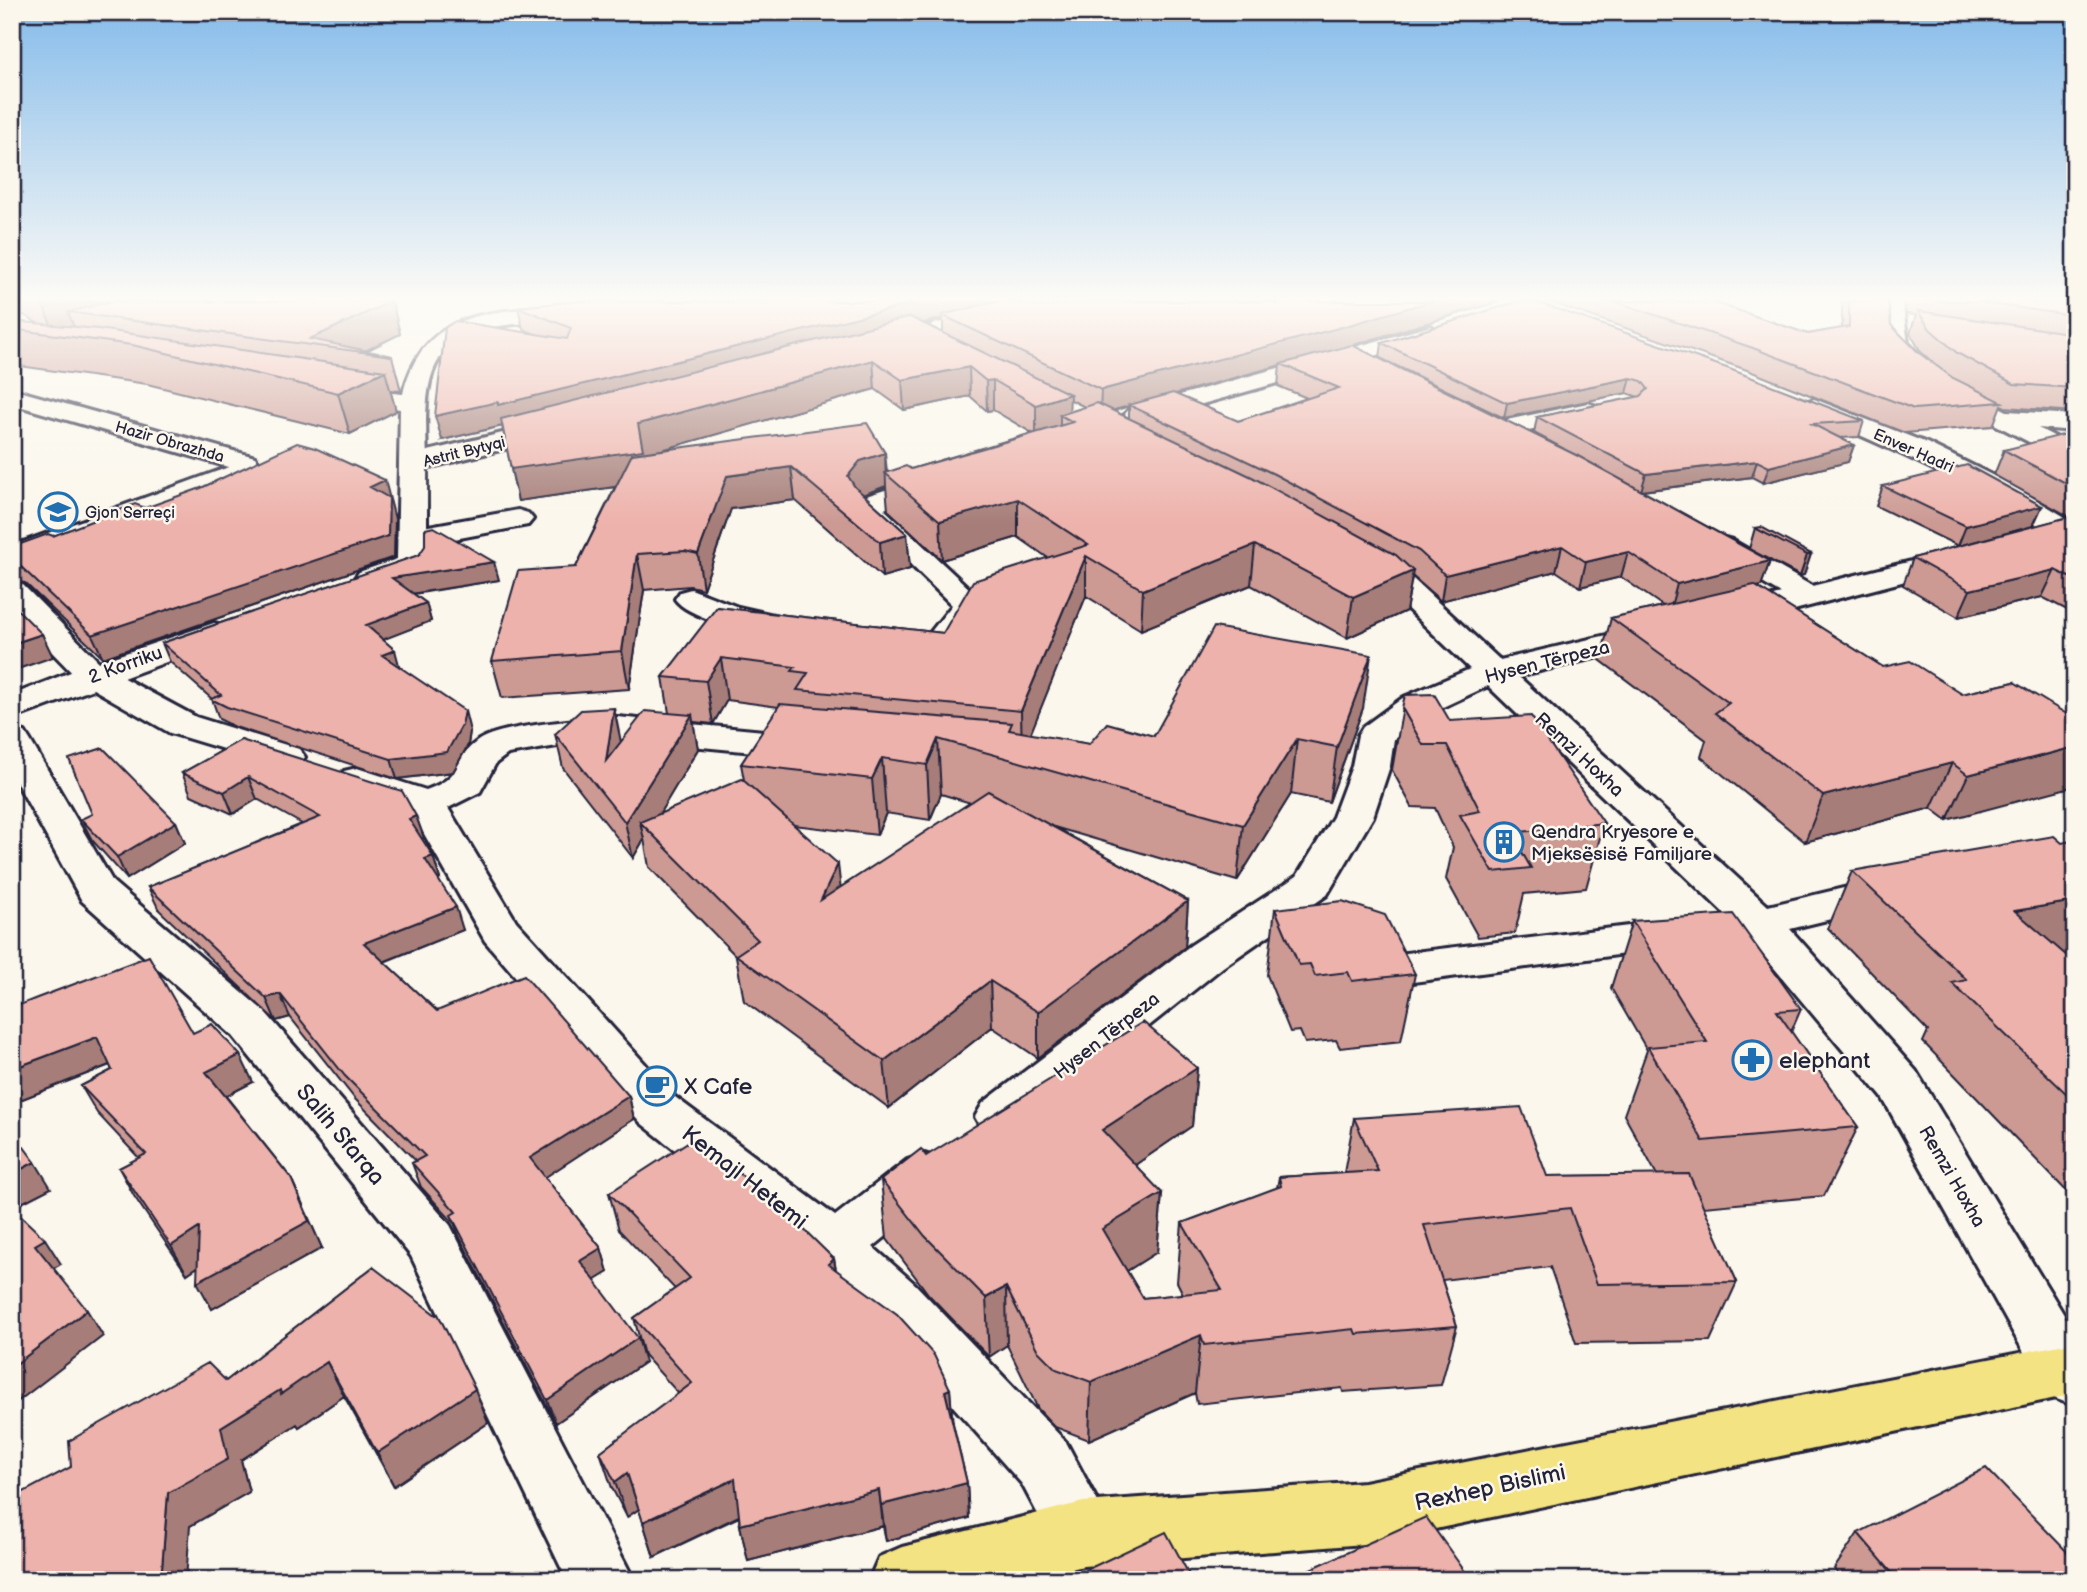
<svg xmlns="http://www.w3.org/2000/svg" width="2087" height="1592" font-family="'Balsamiq Sans',sans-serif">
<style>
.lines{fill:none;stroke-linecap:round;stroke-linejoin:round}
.minor-casing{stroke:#22223b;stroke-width:6}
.tertiary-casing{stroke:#22223b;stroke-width:6}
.primary-casing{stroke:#22223b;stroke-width:6}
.minor{fill:#fbf7ec;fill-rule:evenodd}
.tertiary{fill:#fbf7ec;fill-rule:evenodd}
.primary{fill:#f4e382;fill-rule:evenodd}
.wall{fill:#cc9993;stroke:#22223b;stroke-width:2;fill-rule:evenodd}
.shaded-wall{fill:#a67d78;stroke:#22223b;stroke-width:2}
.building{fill:#edb2ab;stroke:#22223b;stroke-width:2}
.labels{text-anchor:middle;stroke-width:5;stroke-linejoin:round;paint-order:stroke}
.far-street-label{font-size:16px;fill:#22223b;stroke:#fbf7ec}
.far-poi-label{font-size:16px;fill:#22223b;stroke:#fbf7ec;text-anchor:start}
.street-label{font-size:19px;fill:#22223b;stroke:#fbf7ec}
.poi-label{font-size:19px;fill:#22223b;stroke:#fbf7ec;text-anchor:start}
.near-poi-label{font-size:23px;fill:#22223b;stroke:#fbf7ec;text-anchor:start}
.near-street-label{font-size:23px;fill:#22223b;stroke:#fbf7ec}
</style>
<rect width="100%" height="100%" fill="#fbf7ec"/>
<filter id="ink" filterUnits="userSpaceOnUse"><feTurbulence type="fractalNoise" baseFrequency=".0143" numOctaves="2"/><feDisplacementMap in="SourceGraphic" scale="14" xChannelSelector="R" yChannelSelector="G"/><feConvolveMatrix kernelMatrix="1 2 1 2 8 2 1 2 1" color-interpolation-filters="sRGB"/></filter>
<g filter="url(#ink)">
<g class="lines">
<g class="minor-casing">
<path id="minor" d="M1880,301H1902L1908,343L1929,364L1964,389L2007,411L2075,415V431L2038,428L2075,447V466L1946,399L1913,374L1885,345Z
M572,307L583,314L580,319C559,324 537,322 515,324C420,333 425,385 427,463L423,469H403L399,463L400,409L340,402L331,400L328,395L331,390L340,388L403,394C424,306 497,311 572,307Z
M1431,326L1442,333L1439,338L1138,422L1129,419L1125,414L1129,409Z
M12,389L255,457L259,463L251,478L240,483L12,565V546L229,467L12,404Z
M1814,399L1927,443L2012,485L2075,523V545L2065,542C1977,488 1900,451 1805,412L1801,407L1805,402Z
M1588,403L1597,406L1601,411L1597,416L1501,437L1492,435L1488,429L1492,423Z
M935,474L945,476L949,482L945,488L884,509L988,606L969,623L957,641L945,644L933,641L929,634L952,605L853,508L863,497Z
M518,510L528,513L533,519L528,525L412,547L401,544L397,538L401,532L412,529Z
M1721,537L1732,540L1812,586L1960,549L1971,552L1975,558L1971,564L1733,626L1722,623L1717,616L1722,609L1781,594L1710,552L1706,546L1710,540Z
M1364,556L1413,579L1500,660L1654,624L1666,627L1670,634L1666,641L1518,676L1768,906L1890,877L1905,881L1911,891L1905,901L1790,929L1916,1071L2075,1333V1406L2054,1398L2044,1388L1882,1097L1750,939L1741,941L1726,937L1720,927L1727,916L1488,686L1430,713L1394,739L1390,766L1373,817L1327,895L1223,967L1017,1131L1000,1136L983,1131L975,1117L983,1103L1191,945L1297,876L1333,817L1352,766L1358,735L1363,727L1404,697L1470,669L1391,593L1353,571L1349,565L1353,559Z
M12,583L23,585L105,668L196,717L299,749L305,757L299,765L286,768L170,733L81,682L12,611Z
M691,589L738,607L778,616L782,623L778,630C755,635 688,618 675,599L680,592Z
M607,716L807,735L820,738L825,746L820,754L807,757L607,738L508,754L496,763L480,792L448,808L516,921L675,1097L835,1216L907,1160L925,1154L943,1160L951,1175L943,1190L873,1247L915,1284L1066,1442L1115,1534L1106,1556L1083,1566L1060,1556L1022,1484L875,1318L816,1262L641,1123L485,941L411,811L344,787L338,779L344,771L357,768L426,790C466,776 450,760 479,740C503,725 576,721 607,716Z
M12,729L25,732L30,740L113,882L265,1012L450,1225L634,1580H567L411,1256L233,1036L82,901L12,774Z
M1678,920L1693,925L1700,935L1693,945L1398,984L1344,970L1338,959L1344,948L1360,944L1398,954Z"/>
</g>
<g class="tertiary-casing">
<path id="tertiary" d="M1021,301H1056L1053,306L885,351L877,349L873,344L877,339Z
M556,420L565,422L569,428L565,434L427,468V564C417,580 377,590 359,586L354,579L359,572L397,559L399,463L403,457Z
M214,623L226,626L230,633L226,640L12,719V695L81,668Z"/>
</g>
<g class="primary-casing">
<path id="primary" d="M2075,1342V1394L1364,1544L1083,1566L1029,1580H869L879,1557L902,1547L1083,1502L1364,1482Z"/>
</g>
<use href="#minor" class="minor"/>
<use href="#tertiary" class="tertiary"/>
<use href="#primary" class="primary"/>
</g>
<path class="wall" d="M12,301H392L400,334L366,351L392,356L401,391L390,390L396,411L350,434L147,384L12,365V321L39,324L12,308Z
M579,301H1500L1353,346L1564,449L1534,433L1537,417L1638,397L1627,393L1504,418L1380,358L1382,343L1520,301L1864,421L1859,437L1839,438L1854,445L1848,462L1763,483L1752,477L1642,491L1770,561L1761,586L1757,587L1883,667L1962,694L2014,682L1947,820L1931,808L1805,842L1701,757L1706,740L1600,660L1611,618L1663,606L1621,577L1580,587L1556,571L1441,601L1412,576L1406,611L1347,638L1251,585L1141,630L1086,596L1030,734L1089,744L1363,708L1329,802L1291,794L1237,881L1054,827L1188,901L1185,947L1038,1058L992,1027L889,1108L744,1001L736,956L649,867L644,839L633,858L563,768L555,734L621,742L669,713L663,677L717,607L943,633L1048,558L1018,537L942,560L888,510L886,486L863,494L907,534L910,569L882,577L795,500L731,509L703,589L690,586L644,590L629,689L502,698L492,661L576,567L615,487L518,501L502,426L442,440L535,334L523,329L518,307ZM943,318V333L923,323ZM1280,365L1278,386L1307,398L1238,421L1175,394ZM875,389L904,410L970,396L987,411L993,410L1032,433L911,469L887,472L885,453L664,449ZM1069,399L1085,407L1069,412ZM1129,406V418L1114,411ZM727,700L779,707L741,764L744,780L659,814L698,749L693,722L713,724ZM941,794L971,803L841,887L794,825L877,835L886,813L930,820Z
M1547,301H1723L1717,303L1808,334L1842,328V301H1888L1891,325L1919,353L1938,367L1921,352L1910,333L1916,315L1906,314L1903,301H2075V412L2005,407L2001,405L1993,426L1905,433L1747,370Z
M2075,438V614L2042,597L1958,617L1903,585L1913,558L2070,517L1994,475L2004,450Z
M1883,486L2042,506L2033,526L1958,546L1876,506Z
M390,501L395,519L394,557L103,658L25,583L12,581V547L53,536L145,508L391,501Z
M1755,528L1811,554L1804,575L1800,576L1749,549Z
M419,555L499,580L414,594L426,603L431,621L383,639L400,667L470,731L468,745L453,772L397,779L235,727L219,719L212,699L170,662L162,643Z
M1405,695L1450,721L1604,823L1586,888L1524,894L1515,933L1478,937L1446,879L1453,847L1435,808L1412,807L1392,770Z
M241,740L416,816L424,838L422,839L433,856L440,879H438L463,930L384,962L437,1011L629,1096L634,1119L545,1177L601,1248L608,1272L594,1280L645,1362L556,1423L460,1238L454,1223L421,1187L412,1163L416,1161L355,1099L290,1017L276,1021L159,910L148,887L302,824L257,799L233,814L191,795L182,773Z
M81,819L176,822L185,843L127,879L92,840Z
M1852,871L2075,953L2065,955L2075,963V1200L1923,1042L1928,1031L1828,928Z
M1275,909L1415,974L1401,1041L1340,1048L1336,1040L1305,1043L1300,1031L1290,1032L1267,975Z
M1632,921L1801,1009L1791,1032L1858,1127L1824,1196L1703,1207L1737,1282L1710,1341L1576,1343L1550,1267L1442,1280L1457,1326L1441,1385L1343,1392L1342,1388L1197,1404L1195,1393L1089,1440L1055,1427L1038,1409L1007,1345L989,1357L929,1295L887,1239L881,1180L926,1156L1197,1068L1192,1126L1135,1165L1162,1193L1157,1252L1127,1271L1143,1298L1183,1294L1177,1282L1182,1223L1277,1188L1279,1177L1344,1173L1354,1118L1547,1176L1657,1175L1624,1115L1647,1050L1611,988Z
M12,1008L193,1033L253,1082L226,1096L291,1178L322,1248L212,1309L197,1267L187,1274L134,1196L119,1168L139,1158L97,1113L81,1086L112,1070L110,1065L12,1103Z
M609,1193L782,1212L834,1259L836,1270L950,1389L952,1419L967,1483L969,1518L886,1541L883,1526L748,1561L740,1525L739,1517L654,1557L639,1509L627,1517L612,1488L600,1452L679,1394L644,1355L634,1318L675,1289L619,1230Z
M373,1267L488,1423L394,1486L344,1396L299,1427L297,1424L241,1460L249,1492L190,1526L71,1467L226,1381Z
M1858,1533L2075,1580H1843L1834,1569Z"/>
<path class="shaded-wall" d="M50,301H182L68,312L74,327L54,332L42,303Z
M392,301L400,334L363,352L310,339Z
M924,301H1011L942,315L943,318L504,429L503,426L442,440L435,416Z
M1432,301H1500L1343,348L1131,406L1129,405V406L1100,414L1101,390Z
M873,360L875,389L644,455L649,482L518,501L511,469L638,424Z
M969,367L970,396L904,410L902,380Z
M385,371L396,411L350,434L338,393Z
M1631,378L1627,393L1504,418L1507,403Z
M993,380V410L987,411L986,381Z
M1070,394L1069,420L1060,415V428L1036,436V405Z
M1854,445L1848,462L1763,483L1769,467Z
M885,453L886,486L862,495L851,509L848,476L860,461Z
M1757,461L1752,477L1641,491L1646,474Z
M791,467L795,500L731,509L703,589L698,554L727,476Z
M385,480L395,519L394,557L103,658L92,635L370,487Z
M1018,499V537L942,560L940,521Z
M2042,506L2033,526L1958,546L1966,526Z
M907,534L910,569L882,577L880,542Z
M1255,545L1251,585L1141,630L1143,590Z
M1562,546L1556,571L1441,601L1445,575Z
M1628,552L1621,577L1580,587L1586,562Z
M637,554L644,590L629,689L622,651Z
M1811,554L1804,575L1800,576L1807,555Z
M1086,556V596L1022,755L1021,711Z
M1770,561L1761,586L1670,610L1677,584Z
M494,562L499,580L398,596L392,578Z
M2055,570L2042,597L1958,617L1970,590Z
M1413,571L1406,611L1347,638L1353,597Z
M426,603L431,621L372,644L366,625Z
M42,634L53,657L12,671V644Z
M395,650L400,669L382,655Z
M1371,655L1363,708L1329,802L1337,747Z
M721,658L727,700L713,724L706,681Z
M614,708L621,742L606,761Z
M465,711L470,731L468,745L453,772L397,779L391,759Z
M692,715L698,749L649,831L640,822L644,839L633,858L625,822Z
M938,739L941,794L930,820L927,765Z
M1297,739L1291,794L1237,881L1243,825Z
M2075,747V786L1947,820L1968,775Z
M882,758L886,813L877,835L872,779Z
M1952,763L1931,808L1805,842L1823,796Z
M248,777L257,799L233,814L224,792Z
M416,816L424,838L417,841L409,819Z
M176,822L185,843L127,879L117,857Z
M12,852L16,884L12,888Z
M433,856L440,879L432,882L425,859Z
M838,864L843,909L821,900Z
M1188,901L1185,947L1038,1058V1012Z
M2075,901V953L1985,969L2015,911Z
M456,907L463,930L373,966L364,943Z
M990,981L992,1027L889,1108L884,1061Z
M280,994L290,1017L276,1021L266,998Z
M97,1037L112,1064L12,1103V1069Z
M240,1055L253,1082L220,1099L206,1072Z
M1197,1068L1192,1126L1100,1189L1102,1130Z
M629,1096L634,1119L538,1182L530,1158Z
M35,1162L51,1188L12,1208V1174Z
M291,1178L322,1248L212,1309L197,1282Z
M1162,1193L1157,1252L1100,1288L1102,1229Z
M199,1228L214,1256L187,1274L171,1246Z
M45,1239L61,1264L51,1270L35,1245Z
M601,1248L608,1272L587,1285L580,1261Z
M834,1259L840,1296L828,1264Z
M1006,1287L1007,1345L989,1357L986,1298Z
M87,1310L103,1336L12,1406V1367Z
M1201,1335L1195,1393L1089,1440L1091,1382Z
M638,1338L645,1362L556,1423L547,1400Z
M327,1362L344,1396L299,1427L297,1424L241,1460L249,1492L190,1526L186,1580H161L168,1493L221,1427L280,1390Z
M475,1389L488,1423L394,1486L377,1453Z
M950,1389L953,1425L945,1391Z
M627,1473L639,1509L627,1517L615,1482Z
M735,1479L743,1514L654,1557L643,1522Z
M967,1483L969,1518L886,1541L881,1505Z
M879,1490L883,1526L748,1561L740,1525Z"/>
<path class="building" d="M113,301H392L310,339L392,356L68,312Z
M579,301H924L498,405V402L435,416L445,328L455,321L567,339L571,328L518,307Z
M999,301H1270L1277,304L1282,301H1432L1346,326L1101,390L942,315Z
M1520,301H1534L1727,368L1864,421L1812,424L1854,445L1769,467L1757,461L1646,474L1537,417L1641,396L1648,389L1642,381L1631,378L1507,403L1382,343Z
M1614,301H1710L1808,334L1849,327V301H1888L1891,325L1919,353L1953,378L2002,402L1914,409L1753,348Z
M1973,301H2075V316Z
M1918,311L2075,334V388L2014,384L1957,353L1930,329Z
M910,317L1070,394L1036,405L993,380L986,381L969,367L902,380L873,360L638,424L643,450L511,469L501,419Z
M12,321L98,329L385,371L338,393L132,345L12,329Z
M1352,345L1578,456L1770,561L1677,584L1628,552L1586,562L1562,546L1445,575L1419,551L1274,474L1129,405L1173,393L1238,421L1339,388L1281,364Z
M1097,403L1252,477L1396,555L1413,571L1353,597L1255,545L1143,590L1086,556L1021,711L797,690L808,673L792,671L795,667L721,658L706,681L663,677L717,607L943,633L973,581L1088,545L1018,499L940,521L885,473L906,466L911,469L1073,422L1060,415Z
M867,423L885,453L860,461L848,476L855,487L907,534L880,542L791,467L727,476L698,554L685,551L637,554L622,651L492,661L518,571L576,567L632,454Z
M2066,434L2075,438V488L2004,450Z
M297,443L315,448L385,480L370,487L389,498L388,536L92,635L15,561H12V547L48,534L53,536L135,504L145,508L201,488Z
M1967,465L2042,506L1966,526L1883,486Z
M2072,516L2075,517V580L2055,570L1970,590L1913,558Z
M434,527L494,562L392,578L426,603L366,625L395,650L382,655L465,711L462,725L447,752L391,759L227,707L211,699L221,695L162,643L419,555L425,546V529Z
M1761,527L1811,554L1807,555L1755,528Z
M1754,585L1883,667L1910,661L1962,694L2014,682L2075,719V747L1968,775L1952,763L1823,796L1715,713L1729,703L1611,618Z
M12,604L42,634L12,644Z
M1214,627L1371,655L1337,747L1297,739L1243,825L938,739L927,765L882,758L872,779L741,764L780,704L1012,723L1009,730L1089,744L1107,723L1154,736Z
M1434,694L1450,721L1531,716L1604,823L1511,833L1531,868L1493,872L1460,815L1480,811L1447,745H1423L1402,708L1405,695Z
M614,708L606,761L645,711L692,715L625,822L555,734L581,710Z
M241,740L402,791L416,816L409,819L433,856L425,859L456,907L364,943L437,1011L524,975L629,1096L530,1158L601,1248L580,1261L638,1338L547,1400L451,1215L456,1212L412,1163L425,1156L345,1076L280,994L266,998L148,887L320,817L248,777L224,792L182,773Z
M103,748L176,822L117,857L81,819L92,814L69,759Z
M742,779L838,864L821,900L988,791L1188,901L1038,1012L990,981L884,1061L736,955L758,940L640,822Z
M2054,836L2062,843L2075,840V901L2015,911L2075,963V1102L1952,983L1967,980L1852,871Z
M1342,901L1385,915L1415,974L1352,981L1348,972L1315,976L1310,964L1299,965L1275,909Z
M1733,914L1801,1009L1777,1011L1858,1127L1703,1141L1648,1047L1707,1042L1632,921Z
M149,956L193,1033L212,1024L240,1055L206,1072L291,1178L309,1221L197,1282L199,1228L171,1246L119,1168L146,1154L81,1086L112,1070L97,1037L12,1069V1008L37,998Z
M1143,1022L1197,1068L1102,1130L1162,1193L1102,1229L1143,1298L1222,1290L1182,1223L1281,1186L1279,1177L1378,1171L1354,1118L1521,1107L1547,1176L1689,1174L1737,1282L1597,1284L1570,1208L1424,1225L1457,1326L1356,1334L1354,1329L1204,1345L1201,1335L1091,1382L1056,1369L1038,1351L1006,1287L986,1298L925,1236L881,1180L921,1149L926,1156Z
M12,1131L35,1162L12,1174Z
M694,1138L744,1177L782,1212L784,1210L834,1259L828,1264L897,1314L934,1355L950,1389L945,1391L967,1483L881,1505L879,1490L740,1525L735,1479L643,1522L627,1473L615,1482L600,1452L692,1383L634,1318L690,1278L609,1193Z
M12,1208L45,1239L35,1245L87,1310L12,1367Z
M373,1267L436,1315L438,1314L475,1389L377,1453L327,1362L281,1394L280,1390L221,1427L228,1459L168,1493L161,1580H12V1498L71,1467L69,1441L208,1363L226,1381Z
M1986,1468L2075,1560V1580H1898L1858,1533Z
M1426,1517L1471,1580H1286Z
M1166,1532L1192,1580H1065Z"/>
</g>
<linearGradient id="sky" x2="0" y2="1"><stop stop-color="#85bbea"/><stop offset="0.57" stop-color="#fdfbf6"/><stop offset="1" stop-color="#fdfbf6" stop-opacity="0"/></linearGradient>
<rect width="2087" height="524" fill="url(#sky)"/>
<defs>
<g id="school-ring" transform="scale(2.0125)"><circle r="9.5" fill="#fbf7ec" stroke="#1f6fb2" stroke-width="1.5"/><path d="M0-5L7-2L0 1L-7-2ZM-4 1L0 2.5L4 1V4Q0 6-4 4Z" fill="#1f6fb2"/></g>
<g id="building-ring" transform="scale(2.0125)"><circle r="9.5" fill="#fbf7ec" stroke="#1f6fb2" stroke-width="1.5"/><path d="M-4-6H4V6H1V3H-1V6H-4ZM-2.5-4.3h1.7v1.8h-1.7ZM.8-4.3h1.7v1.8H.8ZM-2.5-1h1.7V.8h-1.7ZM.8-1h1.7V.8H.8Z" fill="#1f6fb2"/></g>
<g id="pharmacy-ring" transform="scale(2.0125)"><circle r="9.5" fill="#fbf7ec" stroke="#1f6fb2" stroke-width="1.5"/><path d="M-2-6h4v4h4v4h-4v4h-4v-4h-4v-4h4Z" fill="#1f6fb2"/></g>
<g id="cafe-ring" transform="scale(2.0125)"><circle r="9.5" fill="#fbf7ec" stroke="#1f6fb2" stroke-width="1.5"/><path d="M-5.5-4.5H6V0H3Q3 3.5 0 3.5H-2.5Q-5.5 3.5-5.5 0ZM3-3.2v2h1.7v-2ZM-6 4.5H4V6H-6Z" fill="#1f6fb2"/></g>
</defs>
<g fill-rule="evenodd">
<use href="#school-ring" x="58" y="512"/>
<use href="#building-ring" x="1504" y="842"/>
<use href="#pharmacy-ring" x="1752" y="1060"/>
<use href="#cafe-ring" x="657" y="1086"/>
</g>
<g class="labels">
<g class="far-street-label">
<text transform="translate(170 441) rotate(16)" y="6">Hazir Obrazhda</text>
<text transform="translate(1914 450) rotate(24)" y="6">Enver Hadri</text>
<text transform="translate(464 451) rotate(-14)" y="6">Astrit Bytyqi</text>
</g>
<g class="far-poi-label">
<text x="85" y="518">Gjon Serreçi</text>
</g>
<g class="street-label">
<text transform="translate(1547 661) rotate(-14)" y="7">Hysen Tërpeza</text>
<text transform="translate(125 664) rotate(-20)" y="7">2 Korriku</text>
<text transform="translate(1580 754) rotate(43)" y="7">Remzi Hoxha</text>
<text transform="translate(1106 1035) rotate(-38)" y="7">Hysen Tërpeza</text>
<text transform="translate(1953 1176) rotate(60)" y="7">Remzi Hoxha</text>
</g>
<g class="poi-label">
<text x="1531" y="838">Qendra Kryesore e<tspan x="1531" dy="22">Mjeksësisë Familjare</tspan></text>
</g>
<g class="near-poi-label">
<text x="1779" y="1068">elephant</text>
<text x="684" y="1094">X Cafe</text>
</g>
<g class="near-street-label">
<text transform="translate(341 1134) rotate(50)" y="8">Salih Sfarqa</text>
<text transform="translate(745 1177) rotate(38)" y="8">Kemajl Hetemi</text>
<text transform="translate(1490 1487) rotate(-12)" y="8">Rexhep Bislimi</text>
</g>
</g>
<rect width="2087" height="1592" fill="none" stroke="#fbf7ec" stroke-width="42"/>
<rect x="21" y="21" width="2045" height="1550" fill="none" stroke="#22223b" stroke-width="2.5" filter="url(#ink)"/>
</svg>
